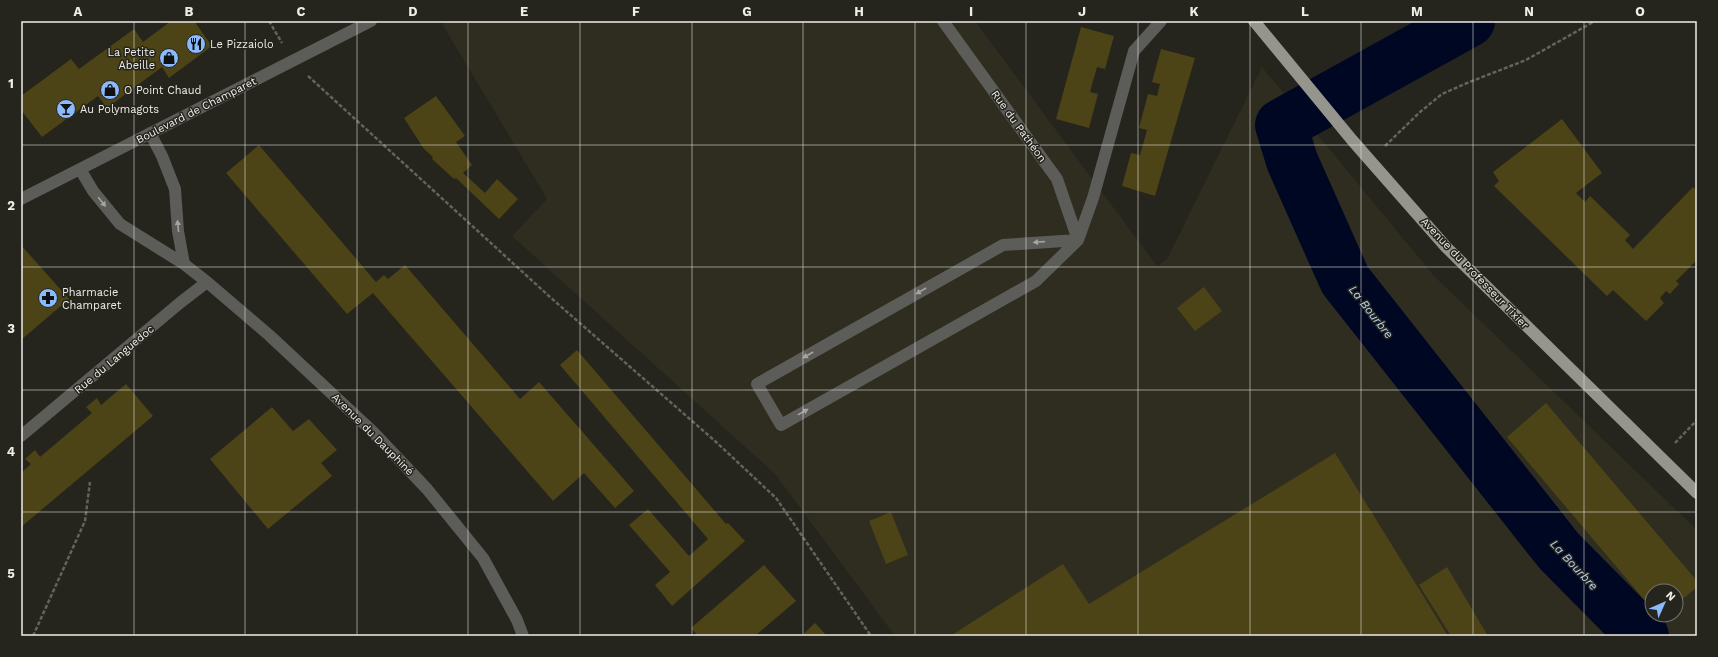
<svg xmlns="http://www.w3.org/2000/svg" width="1718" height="657" font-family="'Work Sans',sans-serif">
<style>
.built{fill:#2f2d20;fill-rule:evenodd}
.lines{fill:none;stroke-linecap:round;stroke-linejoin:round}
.river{stroke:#000723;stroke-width:52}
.building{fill:#4c4416}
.path{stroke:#63625c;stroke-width:2.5;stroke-dasharray:4 2;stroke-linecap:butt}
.minor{stroke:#5c5c59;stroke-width:12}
.major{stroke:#95948d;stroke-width:12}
.oneway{fill:#a5a4a1}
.grid{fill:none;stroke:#eeede9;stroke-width:1;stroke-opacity:0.55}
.labels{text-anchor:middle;stroke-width:3;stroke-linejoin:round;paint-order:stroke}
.poi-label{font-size:11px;fill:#eeede9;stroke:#25241d;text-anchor:start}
.street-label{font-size:11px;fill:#eeede9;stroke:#25241d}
.water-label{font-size:12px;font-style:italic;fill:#b6d0f3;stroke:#25241d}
.neatline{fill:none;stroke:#eeede9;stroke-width:1.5}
.grid-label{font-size:13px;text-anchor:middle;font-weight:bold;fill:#eeede9}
</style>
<rect width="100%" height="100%" fill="#25241d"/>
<path class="built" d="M450,21H975L1157,266L1167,259L1262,67L1434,276L1697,530V636H895L775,474L512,236L547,199L442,24ZM1652,591H1676V615H1652Z"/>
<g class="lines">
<path class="river" d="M1469,21L1281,125L1292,161L1345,280L1559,551L1643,636"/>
</g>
<path class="building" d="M171,21H194L212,46L169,78L162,67L107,108L98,96L42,137L21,110V96L71,59L79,69L134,29L143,42Z
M1081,27L1114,36L1105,69L1097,67L1090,92L1098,94L1089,128L1056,119Z
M1161,49L1195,58L1155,196L1122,186L1131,153L1140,155L1147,130L1139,128L1148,94L1157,96L1160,84L1152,82Z
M436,96L465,136L456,142L472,165L463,173L485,193L497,179L518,199L499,219L456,178L454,179L432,159L433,157L424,149L404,118Z
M1562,119L1602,173L1576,193L1585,202L1590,196L1630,235L1625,240L1633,249L1693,187L1697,191V260L1676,281L1679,284L1670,294L1666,291L1660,298L1664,303L1646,321L1613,290L1607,296L1494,186L1499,181L1493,172Z
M259,145L376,282L384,275L388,279L405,265L520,399L539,382L634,491L615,508L584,473L553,501L373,293L347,314L226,173Z
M21,245L69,299L21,340Z
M1204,287L1222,311L1195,331L1177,308Z
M577,350L726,524L728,523L745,541L672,606L655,585L670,572L629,525L648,509L689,556L708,539L560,365Z
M126,384L153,416L21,527V473L31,464L25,459L35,450L40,457L92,413L86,407L97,398L101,405Z
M1546,403L1697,581V587L1676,605V591H1652V609L1507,437Z
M272,407L293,431L309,419L337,450L321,463L332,476L268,529L210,459Z
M1335,453L1448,636H953L952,635L1063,564L1089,604Z
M891,512L908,555L886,564L869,521Z
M764,565L796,601L755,636H698L691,628Z
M1447,567L1488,636H1451L1419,585Z
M815,623L827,636H801Z"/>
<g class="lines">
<path class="path" d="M269,21L282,43
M308,76L550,297L715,441L776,498L871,636
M1385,146L1420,112L1442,94L1467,83L1526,60L1595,21
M1675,443L1697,420
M33,636L85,521L90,482"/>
<path class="minor" d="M943,21L1057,179L1078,240
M150,133L162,156L175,189L178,231L184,264
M80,169L93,191L120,224L184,264L207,282L269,335L373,432L427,489L483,558L517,620L523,636
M21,199L371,21
M1078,240L1003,245L757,384L781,425L1036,281L1078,240L1093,198L1134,51L1161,21
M21,436L181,302L207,282"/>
<path class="major" d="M1254,21L1352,140L1446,247L1697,493"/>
</g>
<defs><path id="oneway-solid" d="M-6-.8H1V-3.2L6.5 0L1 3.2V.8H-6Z"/></defs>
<g class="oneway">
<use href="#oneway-solid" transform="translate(102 202) rotate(51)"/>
<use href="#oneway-solid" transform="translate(178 226) rotate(-96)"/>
<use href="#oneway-solid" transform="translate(1039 242) rotate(176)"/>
<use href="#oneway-solid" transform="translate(921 291) rotate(150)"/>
<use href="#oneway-solid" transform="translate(808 355) rotate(150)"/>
<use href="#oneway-solid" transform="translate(803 412) rotate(-29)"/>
</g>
<path class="grid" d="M134,21V636M245,21V636M357,21V636M468,21V636M580,21V636M692,21V636M803,21V636M915,21V636M1026,21V636M1138,21V636M1250,21V636M1361,21V636M1473,21V636M1584,21V636M21,145H1697M21,267H1697M21,390H1697M21,512H1697"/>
<defs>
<g id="restaurant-disc" transform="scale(1)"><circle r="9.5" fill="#8bbafc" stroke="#25241d"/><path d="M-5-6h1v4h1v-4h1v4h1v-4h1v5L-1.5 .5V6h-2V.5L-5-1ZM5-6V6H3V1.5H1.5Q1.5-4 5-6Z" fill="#111"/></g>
<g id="shop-disc" transform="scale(1)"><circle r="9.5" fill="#8bbafc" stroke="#25241d"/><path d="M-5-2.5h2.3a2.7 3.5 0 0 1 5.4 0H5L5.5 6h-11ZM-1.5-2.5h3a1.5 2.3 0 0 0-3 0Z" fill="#111"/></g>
<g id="bar-disc" transform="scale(1)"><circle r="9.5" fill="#8bbafc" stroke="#25241d"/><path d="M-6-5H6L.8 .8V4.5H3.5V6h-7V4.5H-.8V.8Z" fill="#111"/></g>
<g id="pharmacy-disc" transform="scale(1)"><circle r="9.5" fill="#8bbafc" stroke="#25241d"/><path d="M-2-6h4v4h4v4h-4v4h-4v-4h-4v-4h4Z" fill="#111"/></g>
</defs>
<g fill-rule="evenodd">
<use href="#restaurant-disc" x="196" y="44"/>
<use href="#shop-disc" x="169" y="58"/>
<use href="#shop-disc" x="110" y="90"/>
<use href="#bar-disc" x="66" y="109"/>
<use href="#pharmacy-disc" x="48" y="298"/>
</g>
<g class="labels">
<g class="poi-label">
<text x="210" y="48">Le Pizzaiolo</text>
<text x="155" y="56" text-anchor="end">La Petite<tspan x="155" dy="13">Abeille</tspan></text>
<text x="124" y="94">O Point Chaud</text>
<text x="80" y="113">Au Polymagots</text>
<text x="62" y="296">Pharmacie<tspan x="62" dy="13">Champaret</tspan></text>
</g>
<g class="street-label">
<text transform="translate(196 110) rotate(-27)" y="4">Boulevard de Champaret</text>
<text transform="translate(1019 126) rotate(54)" y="4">Rue du Pathéon</text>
<text transform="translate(1475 273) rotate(46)" y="4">Avenue du Professeur Tixier</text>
<text transform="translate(114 359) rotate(-40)" y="4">Rue du Languedoc</text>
<text transform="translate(373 434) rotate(45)" y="4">Avenue du Dauphiné</text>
</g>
<g class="water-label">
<text transform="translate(1371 312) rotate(52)" y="4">La Bourbre</text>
<text transform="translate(1574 565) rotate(47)" y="4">La Bourbre</text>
</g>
</g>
<rect width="1718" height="657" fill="none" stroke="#25241d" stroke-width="44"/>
<g transform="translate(1664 603) rotate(45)"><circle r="19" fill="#25241d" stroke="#75746f"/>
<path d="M0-3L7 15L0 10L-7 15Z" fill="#8bbafc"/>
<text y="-6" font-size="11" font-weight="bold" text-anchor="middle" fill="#eeede9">N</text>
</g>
<rect x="22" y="22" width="1674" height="613" class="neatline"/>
<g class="grid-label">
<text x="78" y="16">A</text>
<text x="189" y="16">B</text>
<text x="301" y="16">C</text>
<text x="413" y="16">D</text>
<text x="524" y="16">E</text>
<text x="636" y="16">F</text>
<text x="747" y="16">G</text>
<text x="859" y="16">H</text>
<text x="971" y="16">I</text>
<text x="1082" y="16">J</text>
<text x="1194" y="16">K</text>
<text x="1305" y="16">L</text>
<text x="1417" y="16">M</text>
<text x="1529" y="16">N</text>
<text x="1640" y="16">O</text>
<text x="11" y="88">1</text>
<text x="11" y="210">2</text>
<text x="11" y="333">3</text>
<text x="11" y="456">4</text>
<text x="11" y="578">5</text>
</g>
</svg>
